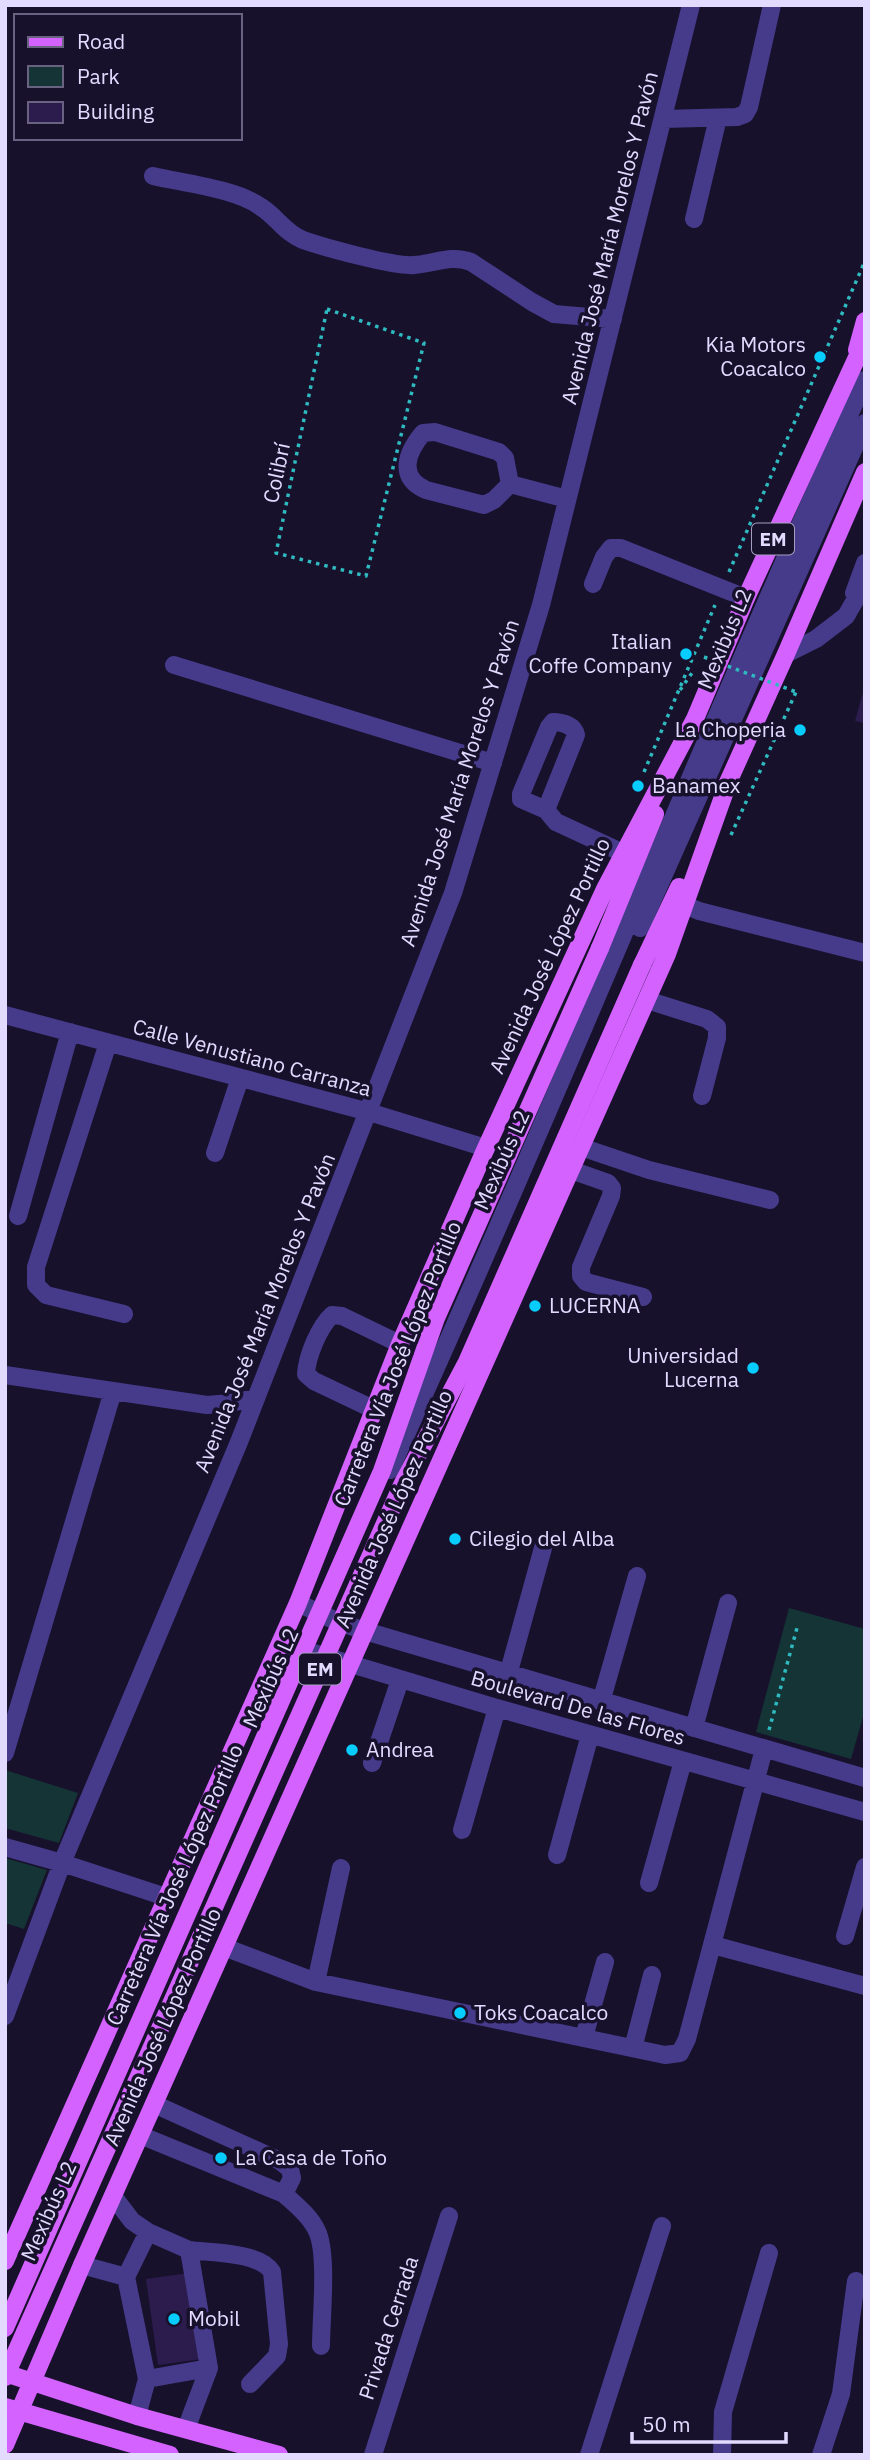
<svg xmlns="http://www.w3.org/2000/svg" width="870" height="2460" font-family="'IBM Plex Sans',sans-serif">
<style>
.green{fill:#143436}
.building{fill:#2b1c4d}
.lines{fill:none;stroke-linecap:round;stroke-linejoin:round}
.path{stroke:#2fbac0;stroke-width:3.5;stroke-dasharray:3.5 5;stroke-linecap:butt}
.minor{stroke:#463b8b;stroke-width:18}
.major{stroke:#d462ff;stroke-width:18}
.path-bridge{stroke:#2fbac0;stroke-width:3.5;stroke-dasharray:3.5 5;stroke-linecap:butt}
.major-bridge{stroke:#d462ff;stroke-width:18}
.poi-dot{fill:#07cdff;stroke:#18112c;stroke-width:2.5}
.labels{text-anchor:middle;stroke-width:7;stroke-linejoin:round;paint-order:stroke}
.shield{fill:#18112c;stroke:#a69ec0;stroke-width:2}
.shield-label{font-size:19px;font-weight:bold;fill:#e3dbff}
.street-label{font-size:21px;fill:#e3dbff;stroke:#18112c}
.poi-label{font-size:21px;fill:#e3dbff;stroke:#18112c;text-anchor:start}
</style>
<rect width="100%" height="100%" fill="#18112c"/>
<path class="green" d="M789,1608L865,1629V1710L851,1759L756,1732Z
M5,1770L78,1793L59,1843L5,1828Z
M5,1858L47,1870L24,1929L5,1923Z"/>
<path class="building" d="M864,689H865V723L855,721Z
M189,2273L202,2359L158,2365L146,2279Z"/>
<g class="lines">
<path class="path" d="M327,309L424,343L366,576L276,553Z
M729,572L865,261
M680,690L692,673
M644,772L715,605
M731,835L796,692
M769,1730L797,1628"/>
<path class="minor" d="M663,119L737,117L745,114L749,107L772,5
M153,176C183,183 237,189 261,207C277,217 285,233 303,240C323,247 395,267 414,265C435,264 450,254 471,262L532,302L554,314L613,319
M694,219L718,118
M510,484L494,500L484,505L426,490C397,477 407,452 423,433L435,432L499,452L505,458L510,484L567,499
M593,584L604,557L611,548H621L746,598
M854,593L865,563
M786,654L816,639L846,616L865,583
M174,665L493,763
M546,810L576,735C574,725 562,722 553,722L549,727L521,794V799L546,810L556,822L623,853
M683,904L699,911L865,953
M640,928L865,423
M647,1000L707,1019L717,1027V1038L702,1096
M5,1015L369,1112L486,1148
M108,1043L36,1267V1285L46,1295L124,1314
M581,1147L649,1170L770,1200
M215,1153L240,1078
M571,1170L608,1183L612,1188L611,1196L581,1267V1276L586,1282L643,1297
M18,1216L70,1032
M5,1375L207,1405L230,1403L256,1398
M375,1410L314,1381L306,1374C307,1356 319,1327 332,1315L342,1316L400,1344
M390,1470C554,1109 701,741 865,380
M298,1603L336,1621L365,1631L865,1778
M281,1643L497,1708L865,1812
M508,1675L543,1548
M601,1702L637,1576
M694,1728L728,1603
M5,1753L113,1391
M372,1763L400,1680
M462,1830L497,1708
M5,1847L62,1863L166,1897
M557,1855L590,1735
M649,1883L683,1761
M845,1936L865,1867
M713,1945L865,1986
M224,1947L316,1982L665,2055L680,2053L687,2039L764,1749
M316,1982L341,1868
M5,2016L62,1863L239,1442L453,893L541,605L691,5
M584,2037L605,1962
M633,2048L652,1975
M140,2135L284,2194L292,2178L290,2169L280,2161L154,2104
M284,2194C296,2205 310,2216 317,2231C328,2254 321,2318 321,2346
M113,2196L132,2221L148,2232L189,2250L209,2368L186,2429
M189,2250C212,2253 260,2252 272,2272L279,2344L277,2356L250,2384
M82,2265L126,2277
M147,2379L209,2368
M137,2416L147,2379L126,2277L148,2232
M373,2455L449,2216
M589,2455L662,2226
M722,2455L723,2412L769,2253
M821,2455L841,2394L856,2281"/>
<path class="major" d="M857,350L865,321
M692,726L746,598L865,340
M725,789L786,654L865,472
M600,948L655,814
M642,965L679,887
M5,2261L298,1603L400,1344L486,1148L605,889L696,717
M5,2373L137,2416L279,2455
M5,2407L170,2455
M5,2445L82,2265L667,954L729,780"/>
<path class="path-bridge" d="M704,657L796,692"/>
<path class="major-bridge" d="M5,2328L382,1471L436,1318L600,948
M5,2377L403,1483L467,1362L642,965"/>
</g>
<g class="poi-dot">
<circle cx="820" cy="357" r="7"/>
<circle cx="686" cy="654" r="7"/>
<circle cx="800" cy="730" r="7"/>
<circle cx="638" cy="786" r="7"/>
<circle cx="535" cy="1306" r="7"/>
<circle cx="753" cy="1368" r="7"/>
<circle cx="455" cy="1539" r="7"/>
<circle cx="352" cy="1750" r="7"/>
<circle cx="460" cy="2013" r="7"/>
<circle cx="221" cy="2158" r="7"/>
<circle cx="174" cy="2319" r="7"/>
</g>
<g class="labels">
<g class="shield">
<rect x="752" y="523.5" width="42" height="31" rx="5"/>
<rect x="299" y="1653.5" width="42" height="31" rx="5"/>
</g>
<g class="shield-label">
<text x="773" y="546">EM</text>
<text x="320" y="1676">EM</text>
</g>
<g class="street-label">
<text transform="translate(610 238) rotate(-76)" y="7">Avenida José María Morelos Y Pavón</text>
<text transform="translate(277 473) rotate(-78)" y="7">Colibrí</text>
<text transform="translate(725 639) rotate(-67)" y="7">Mexibús L2</text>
<text transform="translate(460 783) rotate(-72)" y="7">Avenida José María Morelos Y Pavón</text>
<text transform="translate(550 956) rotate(-65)" y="7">Avenida José López Portillo</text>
<text transform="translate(252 1058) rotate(15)" y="7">Calle Venustiano Carranza</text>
<text transform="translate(502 1160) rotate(-66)" y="7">Mexibús L2</text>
<text transform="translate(265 1313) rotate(-68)" y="7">Avenida José María Morelos Y Pavón</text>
<text transform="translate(398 1364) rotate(-68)" y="7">Carretera Vía José López Portillo</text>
<text transform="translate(394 1509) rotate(-66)" y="7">Avenida José López Portillo</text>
<text transform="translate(271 1678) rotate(-66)" y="7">Mexibús L2</text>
<text transform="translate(578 1708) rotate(16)" y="7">Boulevard De las Flores</text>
<text transform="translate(175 1885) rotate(-66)" y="7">Carretera Vía José López Portillo</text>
<text transform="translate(163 2027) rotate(-66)" y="7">Avenida José López Portillo</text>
<text transform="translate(49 2211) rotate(-66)" y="7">Mexibús L2</text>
<text transform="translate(389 2328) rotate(-72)" y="7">Privada Cerrada</text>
</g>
<g class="poi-label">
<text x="806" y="352" text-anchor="end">Kia Motors<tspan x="806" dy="24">Coacalco</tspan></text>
<text x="672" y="649" text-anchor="end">Italian<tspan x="672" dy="24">Coffe Company</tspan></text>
<text x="786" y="737" text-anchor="end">La Choperia</text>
<text x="652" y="793">Banamex</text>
<text x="549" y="1313">LUCERNA</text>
<text x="739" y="1363" text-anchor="end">Universidad<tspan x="739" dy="24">Lucerna</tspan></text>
<text x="469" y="1546">Cilegio del Alba</text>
<text x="366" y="1757">Andrea</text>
<text x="474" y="2020">Toks Coacalco</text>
<text x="235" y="2165">La Casa de Toño</text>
<text x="188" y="2326">Mobil</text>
</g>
</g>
<rect width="870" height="2460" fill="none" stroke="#e3dbff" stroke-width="14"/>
<rect x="14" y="14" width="228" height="126" fill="#18112c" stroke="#696280" stroke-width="2"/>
<rect x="28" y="37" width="35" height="10" fill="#d462ff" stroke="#696280" stroke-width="2"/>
<text x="77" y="49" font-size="21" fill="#e3dbff">Road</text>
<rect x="28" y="66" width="35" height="21" fill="#143436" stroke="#696280" stroke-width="2"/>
<text x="77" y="84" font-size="21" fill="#e3dbff">Park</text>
<rect x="28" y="102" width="35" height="21" fill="#2b1c4d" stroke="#696280" stroke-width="2"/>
<text x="77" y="119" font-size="21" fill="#e3dbff">Building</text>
<path d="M632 2432v10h154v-10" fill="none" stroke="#e3dbff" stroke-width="3.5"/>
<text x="642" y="2432" font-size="21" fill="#e3dbff" stroke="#18112c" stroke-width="5" paint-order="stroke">50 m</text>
</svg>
